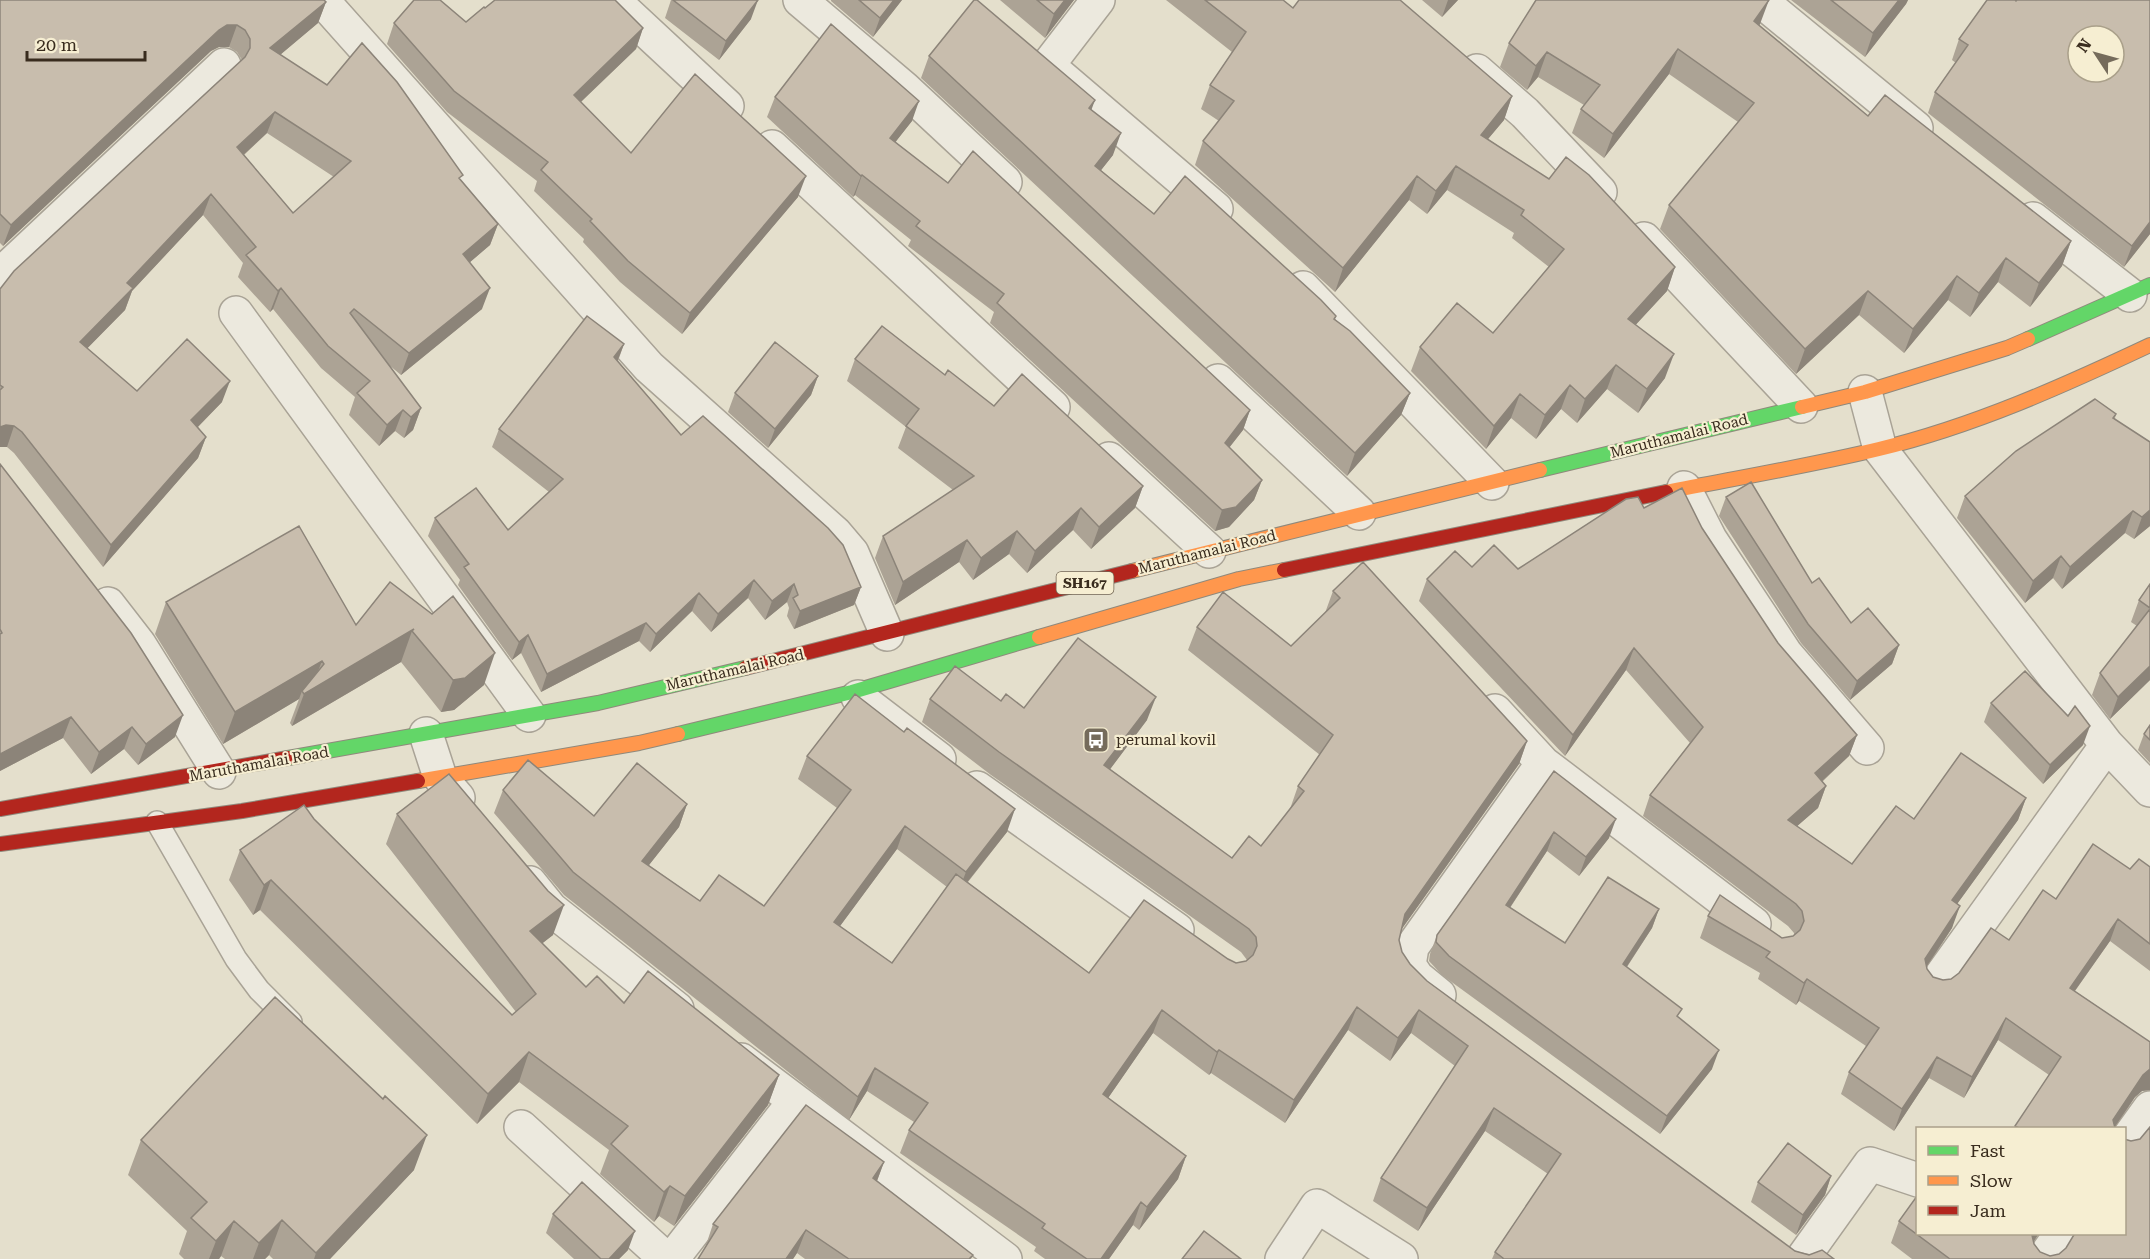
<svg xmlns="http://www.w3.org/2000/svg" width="2150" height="1259" font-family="'Roboto Serif',serif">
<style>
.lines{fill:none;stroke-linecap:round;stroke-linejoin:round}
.lane-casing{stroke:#a9a396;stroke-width:24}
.street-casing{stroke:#a9a396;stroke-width:36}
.fast-casing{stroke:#8f897c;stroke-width:16}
.slow-casing{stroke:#8f897c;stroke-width:16}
.jam-casing{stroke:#8f897c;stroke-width:16}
.lane{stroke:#ece9de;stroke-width:21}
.street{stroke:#ece9de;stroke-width:33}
.fast{stroke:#63d668;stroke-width:14}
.slow{stroke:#ff974d;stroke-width:14}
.jam{stroke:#b3261e;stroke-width:14}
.wall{fill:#aca395;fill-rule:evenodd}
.shaded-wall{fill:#8c8479}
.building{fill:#c8bdad;stroke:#8c8479;stroke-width:1.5;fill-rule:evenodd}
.labels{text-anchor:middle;stroke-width:4.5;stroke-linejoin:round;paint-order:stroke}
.shield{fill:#f6eed2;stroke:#726654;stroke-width:1.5}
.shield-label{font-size:14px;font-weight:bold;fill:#392c1e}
.street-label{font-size:15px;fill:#392c1e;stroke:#f6eed2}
.poi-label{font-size:15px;fill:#392c1e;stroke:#f6eed2;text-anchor:start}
</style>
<rect width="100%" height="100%" fill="#e4dfcc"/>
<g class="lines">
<g class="lane-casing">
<path id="lane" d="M157,822L236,959L259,990L291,1022"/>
</g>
<g class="street-casing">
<path id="street" d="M322,0L649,367L835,533L852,553L887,634
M613,0L727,106
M800,0L904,88L1005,182
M1760,0L1916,128
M1048,65L1098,0
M1477,71L1525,113L1600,192
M1059,75L1216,209
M772,147L1053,407
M2033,219L2130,295
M1644,239L1801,406
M0,275L224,65
M1303,288L1492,483
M236,313L529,715
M1218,381L1359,513
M1865,392L1880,449L2107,745L2150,790
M1109,459L1209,551
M1684,488L1710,539L1786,654L1867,748
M108,604L139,644L219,772
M858,697L939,759
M426,734L440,777L458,798
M1543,763L1754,924
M977,788L1177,930
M530,883L551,909L677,1009
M1936,983L2107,745
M1439,995L1417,977L1409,965L1412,947L1543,763L1495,711
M741,1060L1005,1259
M521,1127L666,1259
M2124,1144L2150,1108
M672,1259L794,1102
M1282,1259L1317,1206L1401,1259
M1802,1259L1870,1164L1918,1180
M2043,1259L2061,1234"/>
</g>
<g class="fast-casing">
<path id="fast" d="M2028,339L2150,285
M1540,470L1802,407
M678,734L852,692L1039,637
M288,758L598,703L745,668"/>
</g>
<g class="slow-casing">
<path id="slow" d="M1802,407L1865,392L2007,348L2028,339
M1666,492C1737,478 1809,466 1879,449C1974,426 2063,386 2150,345
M1132,571L1540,470
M1039,637L1239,579L1284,570
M418,781L639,743L678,734"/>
</g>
<g class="jam-casing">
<path id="jam" d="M1284,570L1666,492
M745,668L1132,571
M0,809L288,758
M0,844L242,811L418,781"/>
</g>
<use href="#lane" class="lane"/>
<use href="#street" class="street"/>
<use href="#fast" class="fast"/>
<use href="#slow" class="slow"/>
<use href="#jam" class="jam"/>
</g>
<path class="wall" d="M0,0L326,2L318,23L280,55L461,180L498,224L490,245L470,262L482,309L401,375L389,365L421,408L413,430L404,438L395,431L379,446L349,415L355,397L321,368L273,309L270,312L238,277L243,263L203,215L132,291L125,310L87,348L137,391L222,402L198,427L206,437L198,458L103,567L14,453L7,447H0V289L242,60L237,52L229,47H219L211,51L3,246L0,243ZM267,133L334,177L293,213L244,155Z
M671,0H673L751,19L719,60L665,18Z
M831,0H902L873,37L831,1Z
M1000,0H1074L1045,38Z
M1166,0H1283L1293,8L1512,96L1504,120L1488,139L1675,267L1667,291L1635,325L1665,378L1638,413L1607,389L1577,423L1561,409L1536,439L1511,418L1486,449L1411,371L1420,347L1493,333L1549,267L1512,238L1514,233L1447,190L1427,214L1409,200L1335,292L1195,165L1203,141L1219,121L1201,109L1210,85L1232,52Z
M1422,0H1458L1442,17Z
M1791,0H1908L1906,4L1865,57Z
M2016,1L2150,234L2124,267L1928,113L1935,92L1956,63L1952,60L1959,39Z
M485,8L643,28L636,49L581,102L631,153L798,197L682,334L620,282L583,242L584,239L534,191L537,181L447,112L387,44L394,23L466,22Z
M1760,24L1759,26L1868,116L2071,241L2062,266L2030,307L1998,282L1970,317L1948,300L1904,353L1859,315L1796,374L1660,229L1669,205L1738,122L1669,74L1604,158L1572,133L1581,109L1584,105L1538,77L1527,90L1500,67L1509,43Z
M929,56L1092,110L1113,155L1101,170L1154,214L1336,316L1335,319L1410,393L1401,415L1347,476L921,78Z
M775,97L912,121L895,142L948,183L1250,410L1243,430L1229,448L1262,480L1254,500L1229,527L1215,531L990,323L994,312L908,246L911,240L855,195L853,197L767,117Z
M624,344L618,361L681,435L861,587L854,605L794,629L787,616L789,608L787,602L765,620L748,598L711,632L692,611L650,652L639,641L541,692L521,653L512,660L458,585L460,580L428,536L435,518L508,530L549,492L492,447L499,429Z
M855,359L945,375L994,406L1143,486L1135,508L1091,549L1073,530L1027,573L1009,554L973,580L959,562L895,605L875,558L883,536L953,490L898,448L906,427L847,381Z
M818,376L811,395L768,448L728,412L735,393Z
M2116,414L2115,418L2150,526L2134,539L2125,533L2062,589L2053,578L2025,603L1957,518L1965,496Z
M0,464L175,737L138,765L124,749L91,774L63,738L0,771Z
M1726,497L1851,623L1899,645L1892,664L1850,700L1801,643L1719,516Z
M1644,508L1702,528L1778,643L1857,735L1849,756L1822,782L1826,786L1818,808L1797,826L1852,864L1914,819L2026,798L2018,820L1957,904L1952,928L1927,967V969L1933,977L1943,980L1951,979L2009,940L2056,899L2130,869L2150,867V971L2110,941L2075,991L2150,1042V1090L2142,1091L2135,1097L2115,1128H2014L2049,1075L1998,1040L1964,1098L1929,1078L1894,1131L1841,1094L1849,1072L1866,1046L1799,1001L1796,1005L1758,979L1760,973L1700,938L1708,916L1782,938L1793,936L1794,935V933L1788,926L1643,816L1650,795L1690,743L1626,670L1565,756L1419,601L1427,579L1472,567L1518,569Z
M390,582L484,685L454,710L441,712L401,662L292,726L290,723L299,699L223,744L155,634L166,602L356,625Z
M2150,584V680L2110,719L2092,695L2100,673L2137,626L2131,622L2139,600Z
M1333,591L1527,741L1519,764L1401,930L1399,940L1402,952L1410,964L1427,981L1795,1251L1834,1259H1492L1495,1252L1548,1174L1485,1131L1418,1231L1373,1201L1381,1178L1455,1066L1411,1033L1390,1061L1348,1030L1285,1123L1211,1073L1209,1075L1153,1033L1108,1098L1186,1156L1178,1179L1139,1230L1133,1225L1109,1259H1045L1034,1251L1036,1247L900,1153L909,1130L914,1122L867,1091L849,1120L564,895L494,813L503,790L594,816L687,804L679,827L649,865L700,901L764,906L837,808L798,779L807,756L1007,832L968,882L1089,973L1228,959L1236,963L1246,961L1247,960L1241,952L991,775L922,722L930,699L1001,701L1024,708L1147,720L1110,769L1232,858L1261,846L1290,809L1298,786L1320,755L1188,650L1197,627L1291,646L1325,613ZM897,849L947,887L892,963L840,926Z
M1991,703L2083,745L2043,784L1984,722Z
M2150,725V763L2138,750L2144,734Z
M1554,771L1609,838L1579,876L1547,851L1510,908L1565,943L1659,909L1652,928L1627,967L1679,1018L1712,1069L1660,1134L1442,975L1429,961L1430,954L1437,935Z
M397,814L553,935L542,943L586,987L624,1003L779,1075L768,1105L674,1226L659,1216L654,1222L600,1174L609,1150L519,1082L477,1124L260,910L253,915L229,880L240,850L314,819L512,1015L516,1012L386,844Z
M141,1140L414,1170L330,1259H273L269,1255L265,1259H225L221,1256L219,1259H184L179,1254L187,1231L128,1175Z
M884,1162L877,1181L973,1255L971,1259H805L797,1253L793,1259H698L705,1248L713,1224Z
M1831,1176L1825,1195L1796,1235L1751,1202L1758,1182Z
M553,1214L628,1250L619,1259H574L546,1233Z
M1899,1221L1917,1233H2039L2033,1243L2034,1244L2040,1252L2050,1256L2150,1259H1912L1891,1243Z"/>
<path class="shaded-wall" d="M758,0L751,19L719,60L726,41Z
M894,0H902L873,37L880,18Z
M1065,0H1074L1045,38L1054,14Z
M1448,0H1458L1442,17Z
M1769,0L1760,24L1745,46L1754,21Z
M1899,0H1908L1906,4L1865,57L1873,33Z
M326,2L318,23L262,70L270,48Z
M227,25H237L229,47H219L211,51L3,246L11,225L219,30Z
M643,28L636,49L566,116L574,95Z
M1678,49L1669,74L1604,158L1613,134Z
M1547,52L1538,77L1527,90L1536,66Z
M1512,96L1504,120L1472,158L1481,135Z
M1095,100L1087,122L1089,108Z
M919,101L912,121L883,158L890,138Z
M275,112L267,133L229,168L237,147Z
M1121,133L1113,155L1087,188L1095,166Z
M1456,166L1447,190L1427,214L1436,191Z
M862,175L855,195L853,197L861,176Z
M806,176L798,197L682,334L690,313Z
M1417,176L1409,200L1335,292L1343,268Z
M211,194L203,215L132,291L125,310L72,364L80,342L127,283Z
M2150,222V234L2124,267L2132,246Z
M498,224L490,245L455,275L463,254Z
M2071,241L2062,266L2030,307L2039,283Z
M2006,258L1998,282L1970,317L1979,293Z
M1675,267L1667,291L1619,343L1628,319Z
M1957,276L1948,300L1904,353L1913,329Z
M281,288L273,309L270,312L278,291Z
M490,288L482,309L401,375L409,353Z
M1868,291L1859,315L1796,374L1805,349Z
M624,344L617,362L614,357Z
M1674,354L1665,378L1638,413L1647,389Z
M1616,365L1607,389L1577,423L1585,399Z
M818,376L811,395L768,448L775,429Z
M230,381L222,402L183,442L191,420Z
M1570,385L1561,409L1536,439L1545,415Z
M1410,393L1401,415L1347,476L1355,453Z
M1520,394L1511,418L1486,449L1494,426Z
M421,408L413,430L404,438L411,417Z
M403,410L395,431L379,446L387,425Z
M1250,410L1243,430L1217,463L1225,443Z
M6,425L14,426L7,447H0V427Z
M206,437L198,458L103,567L111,545Z
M1262,480L1254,500L1229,527L1215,531L1222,510Z
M1143,486L1135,508L1091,549L1099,527Z
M1081,508L1073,530L1027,573L1035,551Z
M2150,510V526L2134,539L2142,517Z
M2133,511L2125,533L2062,589L2070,567Z
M1017,531L1009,554L973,580L981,558Z
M967,540L959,562L895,605L903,582Z
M2061,556L2053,578L2025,603L2033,581Z
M754,580L748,598L711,632L718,614Z
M794,584L787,602L765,620L772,601Z
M861,587L854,605L794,629L800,611Z
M699,593L692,611L650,652L656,634Z
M646,623L639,641L541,692L547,674Z
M414,629L412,631L401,662L292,726L304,694L302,691L299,699L223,744L235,712L322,661L311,689Z
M528,635L521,653L512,660L519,642Z
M1899,645L1892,664L1850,700L1857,681Z
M1634,648L1626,670L1565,756L1573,735Z
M495,653L484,685L454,710L441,712L453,680Z
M2150,666V680L2110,719L2118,697Z
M1156,697L1147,720L1096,788L1104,765Z
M183,715L175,737L138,765L146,744Z
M71,717L63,738L0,771V754Z
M2090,726L2083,745L2043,784L2050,765Z
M132,727L124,749L91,774L99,752Z
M1857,735L1849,756L1807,795L1815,773Z
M1527,741L1519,764L1396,937L1405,914Z
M1826,786L1818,808L1780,841L1788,820Z
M2026,798L2018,820L1944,922L1952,900Z
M687,804L679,827L634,884L642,861Z
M1015,809L1007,832L957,895L966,872Z
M1616,819L1609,838L1579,876L1586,857Z
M905,826L897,849L826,945L834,922Z
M1554,832L1547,851L1499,924L1506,905Z
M271,880L260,910L253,915L264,885Z
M564,905L553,935L520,961L530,931Z
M1960,906L1952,928L1917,981L1925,959Z
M1659,909L1652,928L1616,983L1623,964Z
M2118,919L2110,941L2062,1009L2070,988Z
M1807,979L1799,1001L1796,1005L1804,983Z
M1357,1007L1348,1030L1285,1123L1294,1100Z
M1162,1010L1153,1033L1095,1117L1103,1094Z
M1419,1010L1411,1033L1390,1061L1398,1038Z
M2006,1018L1998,1040L1964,1098L1972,1077Z
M1219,1050L1211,1073L1209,1075L1217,1052Z
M1719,1050L1712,1069L1660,1134L1667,1116Z
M529,1052L519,1082L477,1124L488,1094Z
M1937,1057L1929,1078L1894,1131L1902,1109Z
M875,1068L867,1091L849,1120L858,1097Z
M2150,1069V1090L2142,1091L2135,1097L2114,1128L2113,1120L2143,1075Z
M779,1075L768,1105L674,1226L685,1196Z
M1494,1108L1485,1131L1418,1231L1427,1208Z
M427,1135L414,1170L330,1259H314L316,1253Z
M1186,1156L1178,1179L1139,1230L1147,1207Z
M884,1162L875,1186L873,1178Z
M1831,1176L1825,1195L1796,1235L1803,1215Z
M670,1186L659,1216L654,1222L664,1192Z
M1141,1202L1133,1225L1109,1259H1101Z
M282,1220L269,1255L265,1259H253L259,1243Z
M234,1221L221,1256L219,1259H209L216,1241Z
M806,1230L797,1253L793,1259H786Z
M635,1231L628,1250L619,1259H609Z
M2033,1233H2039L2024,1257Z"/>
<path class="building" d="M0,0H324L326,2L270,48L327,85L362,43L397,82L463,175L459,178L498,224L463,254L490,288L409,353L354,309L350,313L421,408L411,417L403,410L387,425L357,393L370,381L328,346L281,288L278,291L246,255L256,247L211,194L127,283L133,288L80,342L137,391L187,339L230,381L191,420L206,437L111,545L22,432L14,426L6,425L0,427V390L3,387L0,385V289L14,271L245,57L250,48V39L245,30L237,25H227L219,30L11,225L0,214ZM275,112L351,161L293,213L237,147Z
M414,0H440L466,22L484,7L485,8L495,0H615L643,28L574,95L631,153L695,74L806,176L690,313L628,261L590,221L592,219L541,170L548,162L454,91L394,23Z
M673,0H758L726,41Z
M859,0H894L880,18Z
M974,0H977L1095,100L1089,108L1121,133L1095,166L1154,214L1185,176L1321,300L1336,316L1334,319L1350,331L1410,393L1355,453L929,56Z
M1037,0H1065L1054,14Z
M1205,0H1283L1293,8L1299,0H1400L1512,96L1481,135L1549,179L1566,157L1589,175L1675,267L1628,319L1674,354L1647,389L1616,365L1585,399L1570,385L1545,415L1520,394L1494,426L1420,347L1457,303L1493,333L1564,249L1521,215L1524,210L1456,166L1436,191L1417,176L1343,268L1203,141L1234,101L1210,85L1246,32Z
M1536,0H1769L1754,21L1868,116L1885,95L2071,241L2039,283L2006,258L1979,293L1957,276L1913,329L1868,291L1805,349L1669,205L1754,103L1678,49L1613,134L1581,109L1600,85L1547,52L1536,66L1509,43Z
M1831,0H1899L1873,33Z
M1987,0H2015L2016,1L2017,0H2150V222L2132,246L1935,92L1968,45L1959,39ZM2078,36H2114V72H2078Z
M831,24L919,101L890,138L948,183L973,151L1250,410L1225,443L1262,480L1236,507L1222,510L997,303L1004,294L916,226L920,221L862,175L861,176L775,97Z
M587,316L624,344L614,357L681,435L703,416L828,528L843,545L861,587L800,611L793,598L798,595L794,584L772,601L754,580L718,614L699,593L656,634L646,623L547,674L528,635L519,642L464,567L469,564L435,518L476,488L508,530L563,479L499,429Z
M882,326L945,375L948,370L994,406L1022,374L1143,486L1099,527L1081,508L1035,551L1017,531L981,558L967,540L903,582L883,536L974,476L906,426L919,409L855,359Z
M775,342L818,376L775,429L735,393Z
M2095,399L2116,414L2113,418L2150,442V510L2142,517L2133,511L2070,567L2061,556L2033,581L1965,496L2016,451Z
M0,464L131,633L183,715L146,744L132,727L99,752L71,717L0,754V634L2,633L0,629Z
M1751,482L1812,583L1819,578L1851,623L1868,608L1899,645L1857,681L1808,624L1726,497Z
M1682,488L1702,528L1778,643L1857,735L1815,773L1826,786L1788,820L1852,864L1896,806L1914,819L1961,753L2026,798L1952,900L1960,906L1925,959L1927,969L1933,977L1943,980L1951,979L1959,973L1991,928L2009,940L2043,890L2056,899L2093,844L2130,869L2139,859L2150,867V944L2118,919L2070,988L2150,1042V1069L2143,1075L2113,1120L2115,1128H2019L2015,1126L2061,1057L2006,1018L1972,1077L1937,1057L1902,1109L1849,1072L1879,1028L1807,979L1804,983L1766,957L1770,952L1708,916L1720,895L1782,938L1793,936L1800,930L1804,921L1802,911L1796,904L1650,795L1703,727L1634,648L1573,735L1427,579L1455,551L1472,567L1494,545L1518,569L1626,499L1638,497L1644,508Z
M299,526L356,625L390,582L432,614L453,596L495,653L465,678L453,680L412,631L414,629L304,694L302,691L324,664L322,661L235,712L166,602Z
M1363,562L1527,741L1405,914L1399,940L1402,952L1410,964L1427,981L1795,1251L1809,1255L1822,1250L1834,1259H1503V1258L1495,1252L1561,1154L1494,1108L1427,1208L1381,1178L1468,1046L1419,1010L1398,1038L1357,1007L1294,1100L1219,1050L1217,1052L1162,1010L1103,1094L1186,1156L1147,1207L1141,1202L1101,1259H1087L1042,1228L1045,1224L909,1130L928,1103L875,1068L858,1097L573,872L503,790L528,760L594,816L637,763L687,804L642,861L700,901L719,875L764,906L851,790L807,756L855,694L904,732L907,728L1015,809L966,872L905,826L834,922L892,963L956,874L1089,973L1144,900L1228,959L1236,963L1246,961L1253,955L1257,946L1256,937L1249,929L999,752L930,699L955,666L1001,701L1006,694L1024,708L1078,638L1156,697L1104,765L1232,858L1249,836L1261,846L1304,791L1298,786L1333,735L1197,627L1223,592L1291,646L1340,598L1333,591Z
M2150,584V608L2139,600Z
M2150,609V666L2118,697L2100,673Z
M2025,671L2068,716L2075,706L2090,726L2050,765L1991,703Z
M2150,725V740L2144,734Z
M1554,771L1616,819L1586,857L1554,832L1506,905L1565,943L1608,877L1659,909L1623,964L1682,1009L1677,1016L1719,1050L1667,1116L1449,956L1436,942L1437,935Z
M449,774L548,891L564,905L530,931L586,987L597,976L624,1003L648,971L779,1075L685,1196L670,1186L664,1192L611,1144L628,1126L529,1052L488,1094L271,880L264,885L240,850L304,805L314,819L512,1015L536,994L397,814Z
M275,997L383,1099L385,1096L427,1135L316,1253L282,1220L259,1243L234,1221L216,1241L191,1218L207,1202L141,1140Z
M806,1105L884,1162L873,1178L973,1255L969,1259H849L806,1230L786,1259H698L718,1227L713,1224Z
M2150,1127V1259H1950L1899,1221L1917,1196V1233H2033L2032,1235L2034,1244L2040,1252L2050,1256L2059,1254L2066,1248L2075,1233H2124V1139L2131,1141L2140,1139Z
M1788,1143L1831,1176L1803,1215L1758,1182Z
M582,1182L635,1231L609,1259H601L553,1214Z
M1204,1231L1241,1259H1182Z"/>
<defs>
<g id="bus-square" transform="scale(1.35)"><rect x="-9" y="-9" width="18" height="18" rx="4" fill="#756b5b" stroke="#f6eed2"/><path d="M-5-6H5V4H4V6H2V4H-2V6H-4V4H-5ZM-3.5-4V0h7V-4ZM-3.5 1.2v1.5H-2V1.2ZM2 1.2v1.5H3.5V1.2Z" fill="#fff"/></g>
</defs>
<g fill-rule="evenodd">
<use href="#bus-square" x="1096" y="740"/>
</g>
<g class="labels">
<rect class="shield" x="1056.5" y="572" width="57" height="22" rx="4.5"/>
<g class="shield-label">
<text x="1085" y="588">SH167</text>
</g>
<g class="street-label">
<text transform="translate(1679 436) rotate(-14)" y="5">Maruthamalai Road</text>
<text transform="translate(1207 552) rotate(-14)" y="5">Maruthamalai Road</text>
<text transform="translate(735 670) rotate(-13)" y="5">Maruthamalai Road</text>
<text transform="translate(259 764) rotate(-10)" y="5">Maruthamalai Road</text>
</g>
<g class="poi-label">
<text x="1116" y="745">perumal kovil</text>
</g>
</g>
<rect x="1916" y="1127" width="210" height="108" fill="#f6eed2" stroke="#aaa08a" stroke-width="1.5"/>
<rect x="1928" y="1146" width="30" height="9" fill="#63d668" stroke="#aaa08a" stroke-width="1.5"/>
<text x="1970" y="1157" font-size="18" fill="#392c1e">Fast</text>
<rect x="1928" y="1176" width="30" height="9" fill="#ff974d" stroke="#aaa08a" stroke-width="1.5"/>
<text x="1970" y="1187" font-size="18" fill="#392c1e">Slow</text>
<rect x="1928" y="1206" width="30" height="9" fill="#b3261e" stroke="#aaa08a" stroke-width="1.5"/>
<text x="1970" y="1217" font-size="18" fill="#392c1e">Jam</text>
<g transform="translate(2096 54) rotate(306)"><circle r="28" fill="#f6eed2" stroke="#aaa08a" stroke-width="1.5"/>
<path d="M0-4.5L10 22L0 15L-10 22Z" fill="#756b5b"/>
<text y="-9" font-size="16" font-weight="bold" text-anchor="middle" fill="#392c1e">N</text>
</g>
<path d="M27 51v9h118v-9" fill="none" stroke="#392c1e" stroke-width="3"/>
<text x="36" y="51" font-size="18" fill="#392c1e" stroke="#f6eed2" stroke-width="4.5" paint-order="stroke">20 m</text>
</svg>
